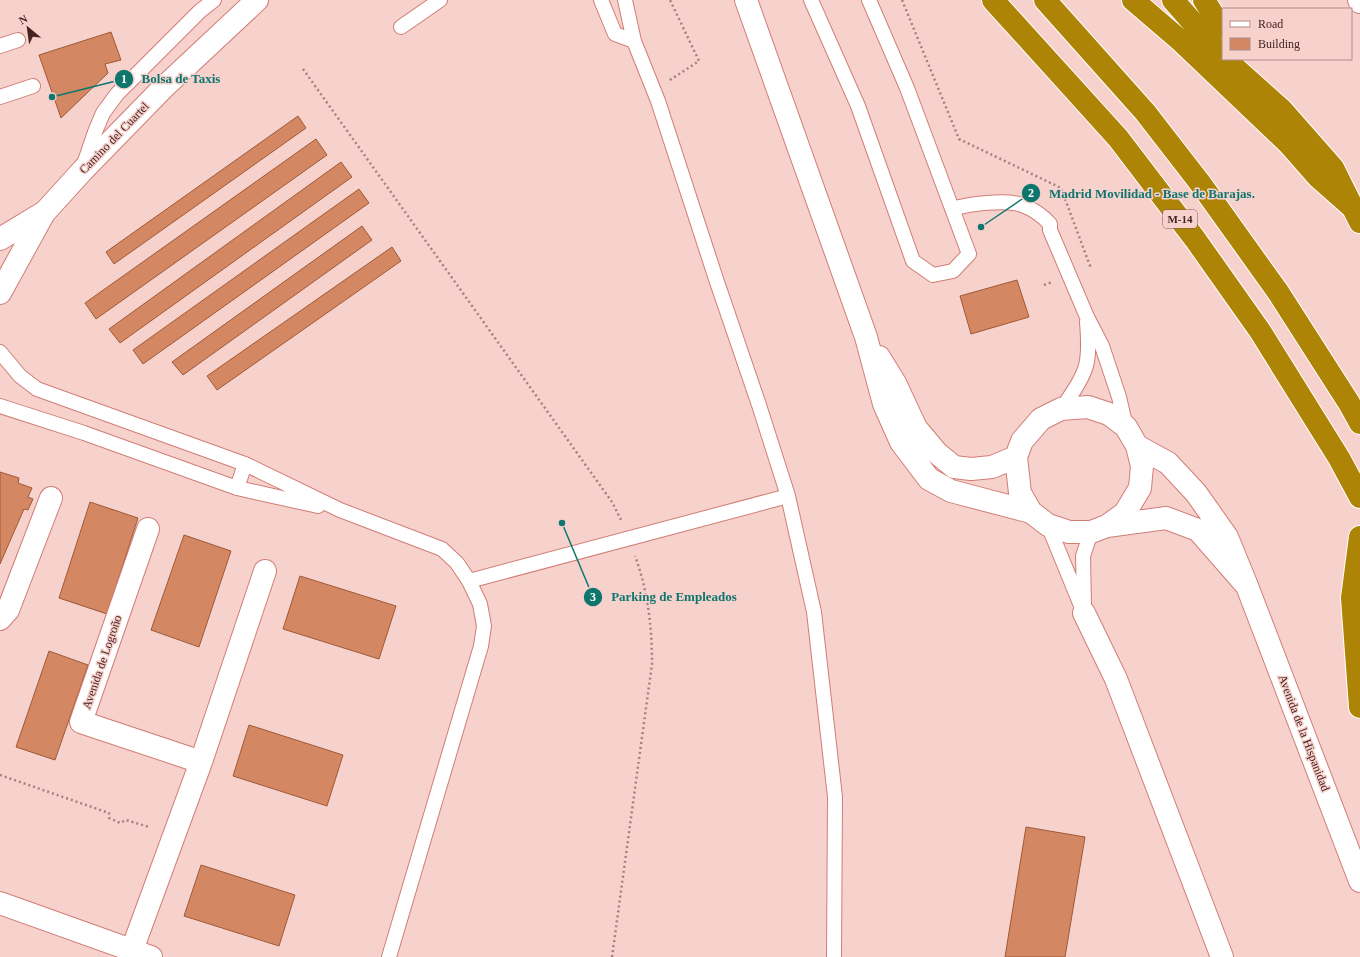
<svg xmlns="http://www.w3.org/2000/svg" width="1360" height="957" font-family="Georgia,serif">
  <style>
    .building { fill: #d38763; stroke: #a05936 }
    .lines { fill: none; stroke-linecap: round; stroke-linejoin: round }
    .service-casing { stroke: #d17d75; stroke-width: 16 }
    .minor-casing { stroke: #d17d75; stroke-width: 24 }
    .tertiary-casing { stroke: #d17d75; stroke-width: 24 }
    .motorway-casing { stroke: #fff; stroke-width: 24 }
    .path { stroke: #a5817d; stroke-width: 2.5; stroke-dasharray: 2 3; stroke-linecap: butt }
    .service { stroke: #fff; stroke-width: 14 }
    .minor { stroke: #fff; stroke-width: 22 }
    .tertiary { stroke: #fff; stroke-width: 22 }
    .motorway { stroke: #ae8406; stroke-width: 22 }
    .labels { text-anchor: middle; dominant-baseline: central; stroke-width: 3; stroke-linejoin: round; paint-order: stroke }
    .shield { fill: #f7d2cd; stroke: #7b5854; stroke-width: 1 }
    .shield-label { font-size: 11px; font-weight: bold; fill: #462320 }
    .street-label { font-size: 12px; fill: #462320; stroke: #f7d2cd }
    .leader { fill: none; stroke: #0f766e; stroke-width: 1.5 }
    .callout-dot { fill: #0f766e; stroke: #f7d2cd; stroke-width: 1.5 }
    .mark-label { font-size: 12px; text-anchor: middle; font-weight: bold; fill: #fff }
    .callout-label { font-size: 13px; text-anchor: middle; font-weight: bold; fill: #0f766e; stroke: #f7d2cd; stroke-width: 3; stroke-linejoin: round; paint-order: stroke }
  </style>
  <rect width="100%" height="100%" fill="#f7d2cd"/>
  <path class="building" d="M 111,32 L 121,60 L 105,64 L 108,73 L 61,118 L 39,55 Z
    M 298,116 L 306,128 L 114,264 L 106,252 Z
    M 316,139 L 327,155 L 96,319 L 85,303 Z
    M 341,162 L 352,177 L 120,343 L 109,329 Z
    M 359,189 L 369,203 L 143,364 L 133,350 Z
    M 362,226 L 372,240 L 183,375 L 172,362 Z
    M 392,247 L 401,261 L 217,390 L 207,376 Z
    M 1017,280 L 1029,317 L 971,334 L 960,296 Z
    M 0,472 L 19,478 L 18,483 L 32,488 L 28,497 L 33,499 L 28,510 L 24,509 L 0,564 Z
    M 90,502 L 138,518 L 107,614 L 59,598 Z
    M 184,535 L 231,551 L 199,647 L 151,630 Z
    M 300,576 L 396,606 L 379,659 L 283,629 Z
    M 49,651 L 88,665 L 55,760 L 16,747 Z
    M 249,725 L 343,755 L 327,806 L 233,776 Z
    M 1026,827 L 1085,837 L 1065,957 L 1005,957 Z
    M 201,865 L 295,895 L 279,946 L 184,916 Z"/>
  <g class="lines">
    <defs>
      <path id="service" d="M 601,0 L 615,34 L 634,41
        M 625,0 L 634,41 L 658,101 L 716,279 L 759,405 L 788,496 L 814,612 L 835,797 L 834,957
        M 811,0 L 858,106 L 913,261 L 933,275 L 953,271 L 969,254 L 907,88 L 869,0
        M 401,27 L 440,0
        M 0,46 L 18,40
        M 0,97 L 33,86
        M 84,164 L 95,132 L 103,113 L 117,94 L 200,11 L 214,0
        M 952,209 C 968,204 1006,199 1022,205 C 1033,209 1042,215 1050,224 L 1050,230 L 1087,317 L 1102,346 L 1119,397 L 1126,427
        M 0,352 L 20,376 L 37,389 L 245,464 L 340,510 L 442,549 L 457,563 L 469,581 L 480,604 L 484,626 L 481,646 L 389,957
        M 0,406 L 84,433 L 237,488 L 318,506
        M 1061,409 C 1070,397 1080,383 1085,369 C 1090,355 1088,336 1087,322
        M 237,488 L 245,464
        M 1048,525 L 1084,613
        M 469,581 L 788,496
        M 1084,605 L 1083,556 L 1091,532"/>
      <path id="minor" d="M 0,239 L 43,213
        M 0,293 L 44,213 L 83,170 L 162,89 L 257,0
        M 148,529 L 81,722 L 201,762
        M 1084,613 L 1116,679 L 1222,957
        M 0,619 L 8,610 L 51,498
        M 0,903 L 151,957
        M 132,950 L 201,762 L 265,571"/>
      <path id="tertiary" d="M 746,0 L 866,337 L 884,404 L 901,442 L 929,479 L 951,491 L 1031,512
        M 1359,0 L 1360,2
        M 879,357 L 895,383 L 916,428 L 937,453 L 954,467 L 971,469 L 992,467 L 1016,457
        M 1137,446 L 1168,463 L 1196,493 L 1227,537 L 1247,586 L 1360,881
        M 1107,526 L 1125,513 L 1140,488 L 1142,466 L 1137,446 L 1126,427 L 1109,414 L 1088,407 L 1061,409 L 1041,419 L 1022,441 L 1016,457 L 1020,493 L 1031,512 L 1048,525 L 1069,532 L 1091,532 L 1107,526 L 1166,518 L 1198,530 L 1247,586"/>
      <path id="motorway" d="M 993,0 L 1118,138 L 1195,239 L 1260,331 L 1339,458 L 1360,497
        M 1045,0 L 1145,112 L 1200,183 L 1278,292 L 1349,403 L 1360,423
        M 1133,0 L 1182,42 L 1289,144 L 1318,177 L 1352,207
        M 1173,0 L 1223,57
        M 1204,0 L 1216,19 L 1223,27
        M 1225,59 L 1282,110 L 1333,168 L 1360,222
        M 1360,537 L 1352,598 L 1360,707"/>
    </defs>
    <use href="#service" class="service-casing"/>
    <use href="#minor" class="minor-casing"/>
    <use href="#tertiary" class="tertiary-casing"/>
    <use href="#motorway" class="motorway-casing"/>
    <path class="path" d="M 902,0 L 959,139 L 1061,188 L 1090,266 L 1088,267
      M 303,69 L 612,502 L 621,520
      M 670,80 L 699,61 L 670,0
      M 1044,285 L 1052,282
      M 0,775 L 109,813 L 109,818 L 120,823 L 126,820 L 149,827
      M 612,957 L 652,664 C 652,627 648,591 635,556"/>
    <use href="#service" class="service"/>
    <use href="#minor" class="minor"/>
    <use href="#tertiary" class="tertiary"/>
    <use href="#motorway" class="motorway"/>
  </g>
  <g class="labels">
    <rect class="shield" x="1163" y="210" width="34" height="18" rx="3"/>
    <g class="shield-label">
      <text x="1180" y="219">M-14</text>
    </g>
    <g class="street-label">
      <text transform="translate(114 138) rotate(-46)">Camino del Cuartel</text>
      <text transform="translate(102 662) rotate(-71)">Avenida de Logroño</text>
      <text transform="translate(1304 733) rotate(69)">Avenida de la Hispanidad</text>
    </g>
  </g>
  <path class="leader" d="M52 97L124 79M981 227L1031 193M562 523L593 597"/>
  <g class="callout-dot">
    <circle cx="52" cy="97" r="4"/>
    <circle cx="981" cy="227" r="4"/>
    <circle cx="562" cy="523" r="4"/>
    <circle cx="124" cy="79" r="10"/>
    <circle cx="1031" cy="193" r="10"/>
    <circle cx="593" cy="597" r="10"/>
  </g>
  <g class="mark-label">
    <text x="124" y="83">1</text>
    <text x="1031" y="197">2</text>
    <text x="593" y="601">3</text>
  </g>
  <g class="callout-label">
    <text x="181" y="83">Bolsa de Taxis</text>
    <text x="1152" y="198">Madrid Movilidad - Base de Barajas.</text>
    <text x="674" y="601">Parking de Empleados</text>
  </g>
  <rect x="1222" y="8" width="130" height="52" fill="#f7d2cd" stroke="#b08c88"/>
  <rect x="1230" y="21" width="20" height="6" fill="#ffffff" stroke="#b08c88"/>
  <text x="1258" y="28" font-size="12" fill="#462320">Road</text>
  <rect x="1230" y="38" width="20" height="12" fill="#d38763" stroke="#b08c88"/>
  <text x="1258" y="48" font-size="12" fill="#462320">Building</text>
  <g transform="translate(28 28) rotate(331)" stroke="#f7d2cd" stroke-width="3" paint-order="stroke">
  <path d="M0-3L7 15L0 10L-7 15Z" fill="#462320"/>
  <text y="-6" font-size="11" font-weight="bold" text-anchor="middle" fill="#462320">N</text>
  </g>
</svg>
